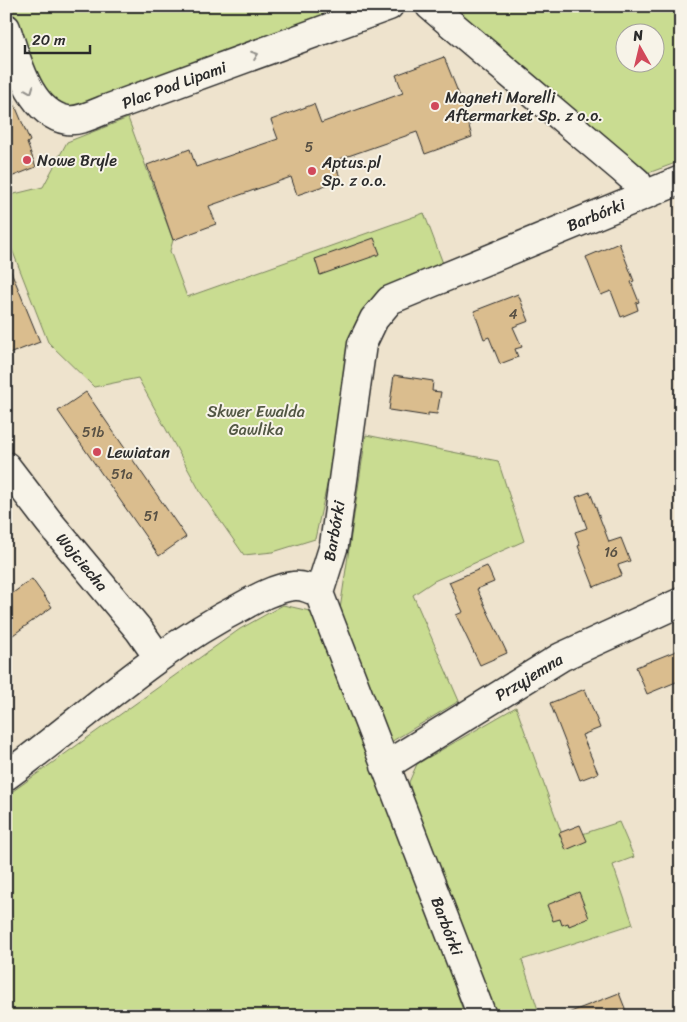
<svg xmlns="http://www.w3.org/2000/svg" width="687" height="1022" font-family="Sriracha,sans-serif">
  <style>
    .green { fill: #c9dc91; stroke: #7a845e; fill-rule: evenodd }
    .building { fill: #dabd8e; stroke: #2b2b2b }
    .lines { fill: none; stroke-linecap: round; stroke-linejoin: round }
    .minor-casing { stroke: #2b2b2b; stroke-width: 31 }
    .minor { stroke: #f7f3e8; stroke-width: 28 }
    .oneway { stroke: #918f8a }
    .poi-dot { fill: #d1495b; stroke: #f7f3e8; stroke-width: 2 }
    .labels { text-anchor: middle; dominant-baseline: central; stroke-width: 4; stroke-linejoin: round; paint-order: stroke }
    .number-label { font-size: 14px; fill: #575044 }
    .street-label { font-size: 16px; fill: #2b2b2b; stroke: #f7f3e8 }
    .poi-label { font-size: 16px; fill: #2b2b2b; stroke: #f7f3e8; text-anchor: start }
    .park-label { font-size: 16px; fill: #525744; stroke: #f7f3e8 }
  </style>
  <rect width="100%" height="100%" fill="#eee3cd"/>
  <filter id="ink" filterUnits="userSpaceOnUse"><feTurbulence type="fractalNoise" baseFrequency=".02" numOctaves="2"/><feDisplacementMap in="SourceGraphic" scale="10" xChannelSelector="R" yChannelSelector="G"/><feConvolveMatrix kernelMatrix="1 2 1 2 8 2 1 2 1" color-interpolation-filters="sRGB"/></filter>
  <g filter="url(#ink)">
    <path class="green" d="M 6,6 L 376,6 L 74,114 L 37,88 Z
      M 455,6 L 681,6 L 681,161 L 651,172 L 645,172 L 463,24 ZM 624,32 L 654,32 L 654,62 L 624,62 Z
      M 128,118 L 173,240 L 170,251 L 187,297 L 424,213 L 444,266 L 391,292 L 335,449 L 315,539 L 273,552 L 244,555 L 201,493 L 138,378 L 94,387 L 48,342 L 6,234 L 6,196 L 43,187 L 67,142 Z
      M 366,435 L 498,461 L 524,541 L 434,581 L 413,595 L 459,701 L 389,743 L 339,616 Z
      M 283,605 L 314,612 L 377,764 L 465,1016 L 6,1016 L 6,796 L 240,629 Z
      M 516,707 L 564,840 L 619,822 L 634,857 L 613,865 L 633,924 L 522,960 L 540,1016 L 498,1016 L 417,815 L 409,782 L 417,764 Z"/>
    <path class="building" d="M 444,57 L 464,107 L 472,137 L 425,154 L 417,132 L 334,161 L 341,180 L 297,195 L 291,177 L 209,206 L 216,224 L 173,240 L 147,165 L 190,149 L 196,167 L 278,139 L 271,120 L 314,104 L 321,123 L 403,93 L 396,75 Z
      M 6,84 L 30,141 L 27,143 L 36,167 L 6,179 Z
      M 374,238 L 380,254 L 320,275 L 315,259 Z
      M 619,243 L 634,281 L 631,282 L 639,302 L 636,303 L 638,310 L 621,317 L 611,291 L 601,295 L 586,257 Z
      M 6,259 L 40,342 L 6,355 Z
      M 518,294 L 529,321 L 513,327 L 522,347 L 515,349 L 518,357 L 500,364 L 489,337 L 484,339 L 474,311 Z
      M 394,375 L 433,381 L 432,391 L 441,392 L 437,414 L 428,413 L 428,416 L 389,410 Z
      M 86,392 L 186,537 L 159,556 L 58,411 Z
      M 590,492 L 609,542 L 621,538 L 630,561 L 618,565 L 622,575 L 594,587 L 578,546 L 580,545 L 575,532 L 587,528 L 576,497 Z
      M 487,566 L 494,582 L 477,589 L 507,653 L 480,665 L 456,615 L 463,612 L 449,582 Z
      M 32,579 L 52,607 L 6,640 L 6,598 Z
      M 681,649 L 681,680 L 647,694 L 636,667 Z
      M 585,689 L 600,728 L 582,735 L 598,773 L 580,780 L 550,703 Z
      M 580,825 L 587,841 L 566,850 L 559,833 Z
      M 579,892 L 589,918 L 569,926 L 568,923 L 562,925 L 560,919 L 553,921 L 547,905 Z
      M 619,993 L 628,1016 L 563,1016 L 563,1015 Z"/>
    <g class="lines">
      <defs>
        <path id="minor" d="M 430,6 L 621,168 L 637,182 L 643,195
          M 6,28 C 17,60 29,113 67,120 C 78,122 94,114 104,110 L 389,6
          M 6,466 L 49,522 L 139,630 L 158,657
          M 385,766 L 561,657 L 681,602
          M 6,776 C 84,719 154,651 241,607 C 257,598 275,588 294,586 C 303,585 311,589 319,593
          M 482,1016 L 319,593 L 334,545 L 362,344 L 374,319 L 390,300 L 681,180"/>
      </defs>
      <use href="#minor" class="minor-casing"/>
      <use href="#minor" class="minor"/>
    </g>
    <defs><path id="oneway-chevron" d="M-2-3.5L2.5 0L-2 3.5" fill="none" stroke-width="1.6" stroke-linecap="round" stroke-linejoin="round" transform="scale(1.25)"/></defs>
    <g class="oneway">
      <use href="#oneway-chevron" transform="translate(255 55) rotate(-20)"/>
      <use href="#oneway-chevron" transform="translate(30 90) rotate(68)"/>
    </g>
  </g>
  <g class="poi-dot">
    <circle cx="435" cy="106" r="5"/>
    <circle cx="27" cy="160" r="5"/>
    <circle cx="312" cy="171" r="5"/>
    <circle cx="97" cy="452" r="5"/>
  </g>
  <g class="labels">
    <g class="number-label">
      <text x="309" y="147">5</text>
      <text x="513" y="314">4</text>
      <text x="93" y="432">51b</text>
      <text x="122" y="474">51a</text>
      <text x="151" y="516">51</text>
      <text x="611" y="552">16</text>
    </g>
    <g class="street-label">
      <text transform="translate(174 85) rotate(-20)">Plac Pod Lipami</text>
      <text transform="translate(596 215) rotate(-22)">Barbórki</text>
      <text transform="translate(334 531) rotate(-80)">Barbórki</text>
      <text transform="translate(82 562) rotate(50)">Wojciecha</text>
      <text transform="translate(529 677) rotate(-31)">Przyjemna</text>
      <text transform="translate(447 926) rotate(69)">Barbórki</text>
    </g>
    <g class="poi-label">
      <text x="445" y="97">Magneti Marelli<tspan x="445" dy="18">Aftermarket Sp. z o.o.</tspan></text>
      <text x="37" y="160">Nowe Bryle</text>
      <text x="322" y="162">Aptus.pl<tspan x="322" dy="18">Sp. z o.o.</tspan></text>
      <text x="107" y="452">Lewiatan</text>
    </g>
    <g class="park-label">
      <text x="256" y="411">Skwer Ewalda<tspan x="256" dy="18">Gawlika</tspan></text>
    </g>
  </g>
  <rect width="687" height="1022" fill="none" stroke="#f7f3e8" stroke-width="25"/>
  <rect x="12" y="12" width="662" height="997" fill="none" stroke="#2b2b2b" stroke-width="2" filter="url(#ink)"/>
  <g transform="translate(640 48) rotate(352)"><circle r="24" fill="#f7f3e8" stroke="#a5a39c"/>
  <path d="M0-4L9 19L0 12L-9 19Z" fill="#d1495b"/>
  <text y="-8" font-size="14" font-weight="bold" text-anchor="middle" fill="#2b2b2b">N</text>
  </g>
  <path d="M25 45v8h65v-8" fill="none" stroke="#2b2b2b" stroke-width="2.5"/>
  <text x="32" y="45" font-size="15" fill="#2b2b2b" stroke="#f7f3e8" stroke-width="4" paint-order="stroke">20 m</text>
</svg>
